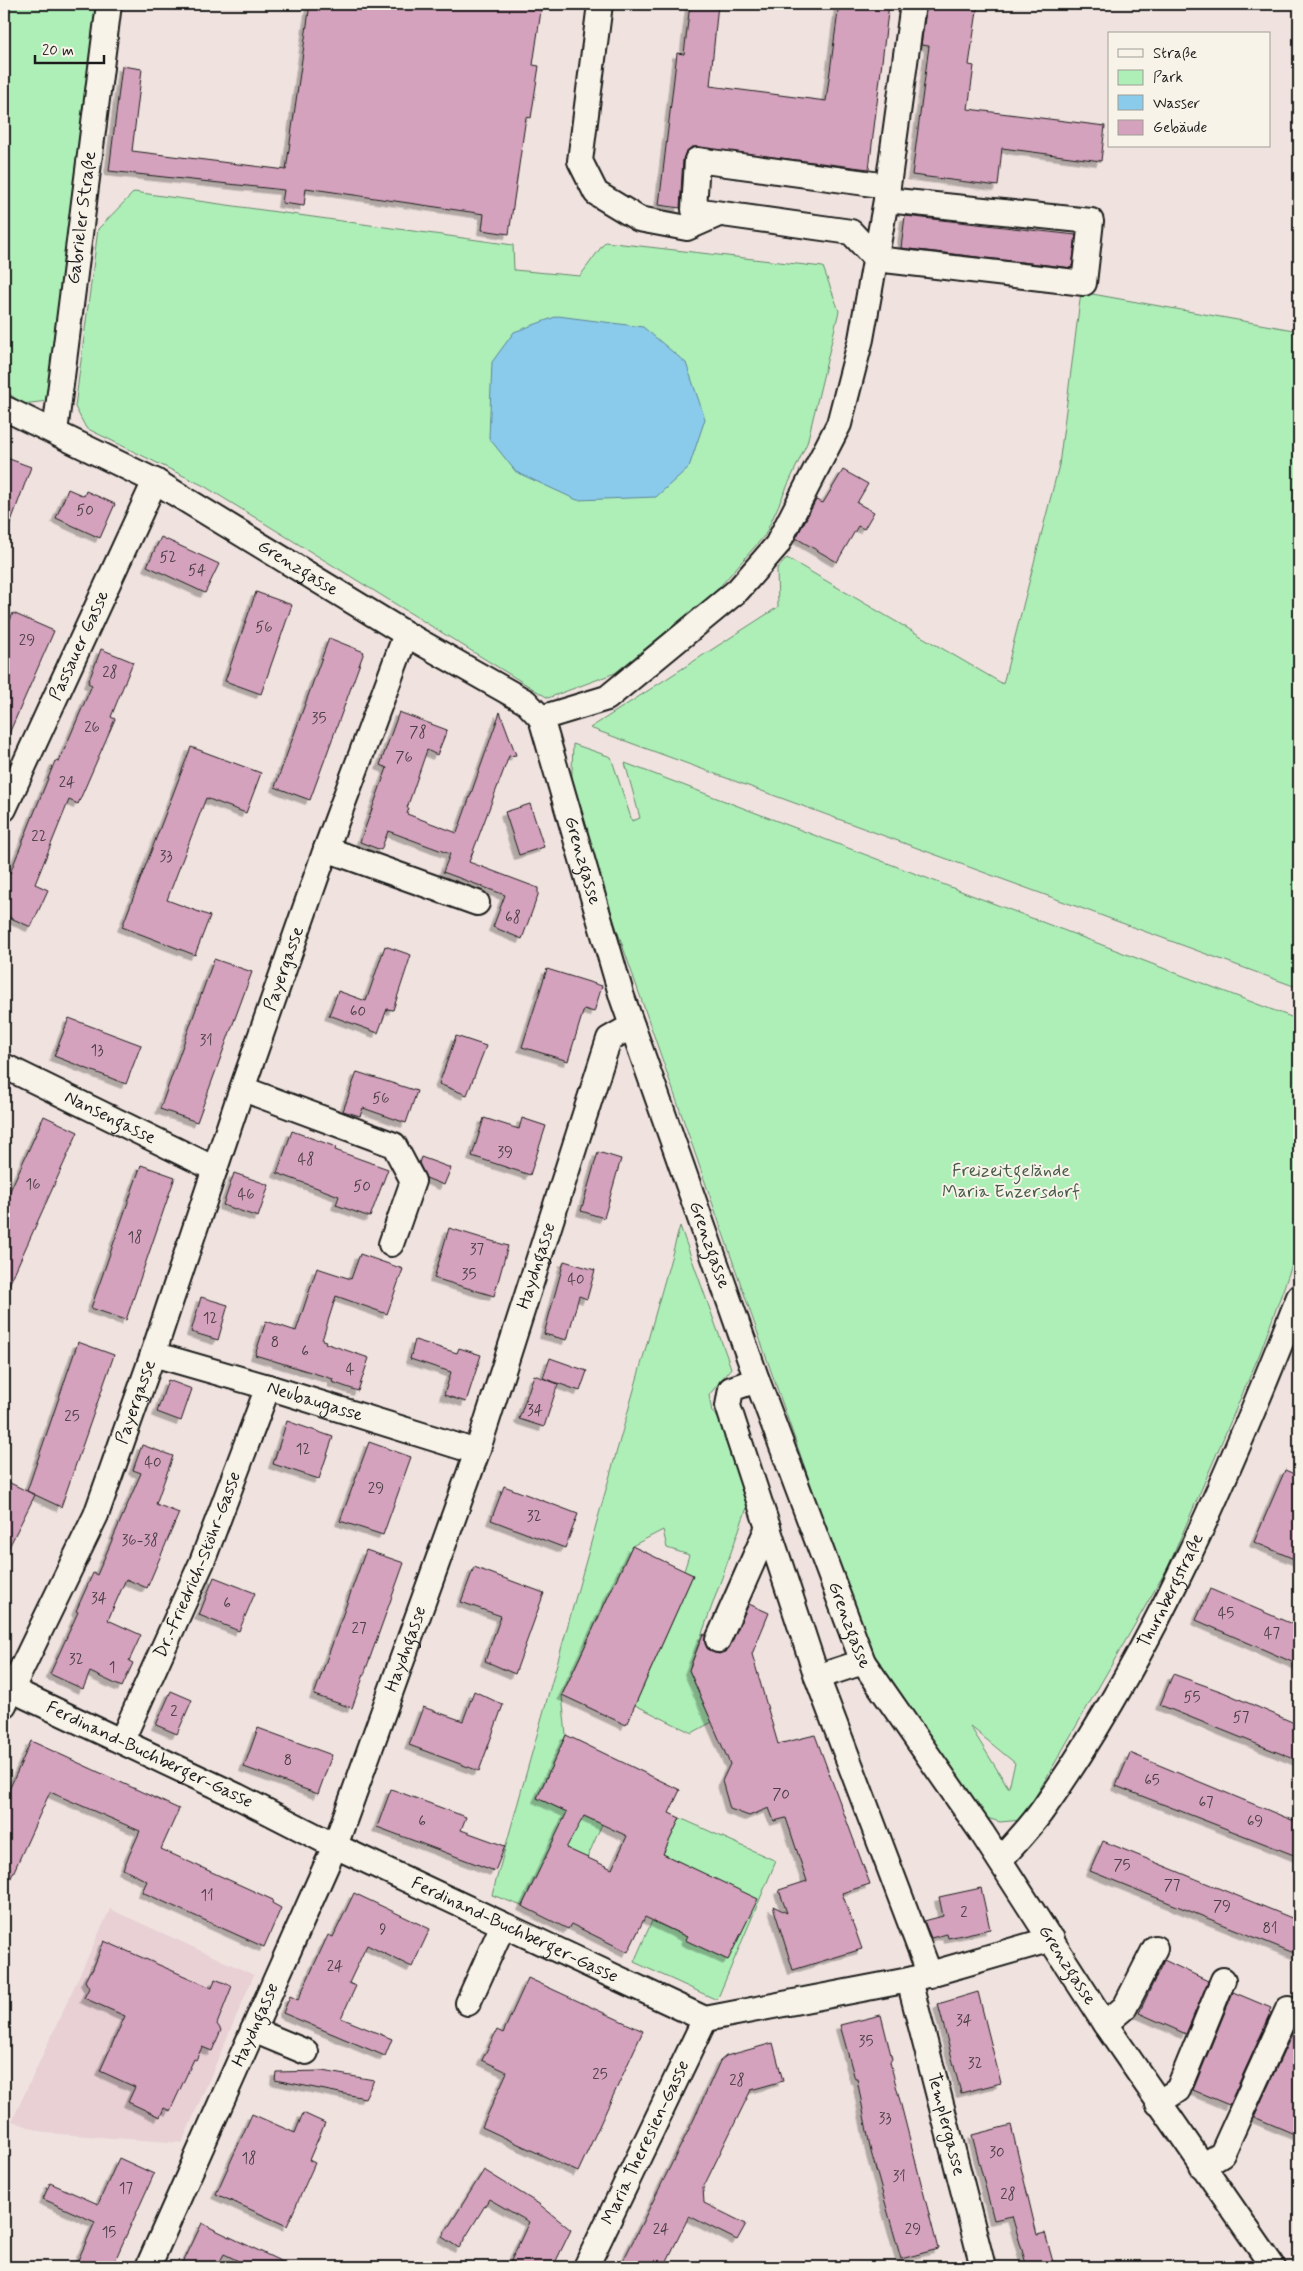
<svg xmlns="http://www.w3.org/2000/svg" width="1303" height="2271" font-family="Mynerve,sans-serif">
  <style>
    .built { fill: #e8d0d5 }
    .green { fill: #aeefb8; stroke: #65866a; fill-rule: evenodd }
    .water { fill: #8acbeb; stroke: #5e8598 }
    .building { fill: #d4a2bd; stroke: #1c1c1c; fill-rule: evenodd; filter: url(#shadow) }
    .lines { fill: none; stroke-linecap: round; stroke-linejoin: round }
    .minor-casing { stroke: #1c1c1c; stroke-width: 28 }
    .minor { stroke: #f7f3e8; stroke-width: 24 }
    .labels { text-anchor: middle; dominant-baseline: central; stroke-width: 4; stroke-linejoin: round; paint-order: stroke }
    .number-label { font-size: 15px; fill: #4a3e44 }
    .street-label { font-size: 18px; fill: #1c1c1c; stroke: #f7f3e8 }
    .park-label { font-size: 18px; fill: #485b4b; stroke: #f7f3e8 }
  </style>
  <defs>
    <filter id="shadow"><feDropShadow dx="-4.5" dy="4.5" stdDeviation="0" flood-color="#0004"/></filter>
  </defs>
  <rect width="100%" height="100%" fill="#f0e3df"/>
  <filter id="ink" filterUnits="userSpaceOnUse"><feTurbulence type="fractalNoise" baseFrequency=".02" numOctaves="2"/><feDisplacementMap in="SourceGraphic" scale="10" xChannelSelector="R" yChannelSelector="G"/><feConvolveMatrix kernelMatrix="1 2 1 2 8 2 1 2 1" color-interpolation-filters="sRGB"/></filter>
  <g filter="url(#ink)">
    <path class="built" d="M 110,1909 L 254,1975 L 182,2143 L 45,2133 L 12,2121 Z"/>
    <path class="green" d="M 4,4 L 97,4 L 48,401 L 22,404 L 4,389 Z
      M 134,192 L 513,245 L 514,270 L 580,276 L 605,242 L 823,267 L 839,311 L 807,443 L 765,535 L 716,591 L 615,673 L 548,698 L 204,486 L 86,428 L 75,407 L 98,229 Z
      M 1081,292 L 1299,331 L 1299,988 L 590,728 L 778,607 L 777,569 L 787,558 L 1003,684 L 1059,465 Z
      M 573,744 L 611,757 L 632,821 L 640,818 L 625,763 L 1299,1020 L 1299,1246 L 1260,1353 L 1168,1567 L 1022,1820 L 1000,1822 L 987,1818 L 866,1643 L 571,798 ZM 970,1726 L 1015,1763 L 1009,1787 L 1008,1787 Z
      M 680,1226 L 731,1368 L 709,1395 L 712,1412 L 724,1423 L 750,1499 L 689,1670 L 712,1722 L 692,1733 L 635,1705 L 693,1575 L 684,1571 L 689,1555 L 667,1548 L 663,1530 L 632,1546 L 562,1695 L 566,1735 L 537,1798 L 582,1819 L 584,1816 L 602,1824 L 587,1858 L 553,1842 L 522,1906 L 492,1895 Z
      M 680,1818 L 776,1861 L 717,2000 L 634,1962 L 652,1921 L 687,1937 L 686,1940 L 728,1960 L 757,1899 L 663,1854 Z"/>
    <path class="water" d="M 558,316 L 643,327 L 686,363 L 705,419 L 689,467 L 656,497 L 577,500 L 516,472 L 489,438 L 492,362 L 514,332 Z"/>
    <path class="building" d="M 310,4 L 460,4 L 484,8 L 485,4 L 542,4 L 533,65 L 539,66 L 531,118 L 526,117 L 509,234 L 482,230 L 484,214 L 306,188 L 304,206 L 282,203 L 284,190 L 109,171 L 122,66 L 142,69 L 132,151 L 286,170 Z
      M 690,4 L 718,4 L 710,86 L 826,101 L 839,4 L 889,4 L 869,169 L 692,147 L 686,152 L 683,159 L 680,208 L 659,205 L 677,53 L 684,54 Z
      M 927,4 L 978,4 L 969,65 L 974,66 L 968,109 L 1105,126 L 1101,161 L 1002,148 L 998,186 L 912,175 L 929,46 L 921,45 Z
      M 905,216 L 1076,235 L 1072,268 L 901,248 Z
      M 4,457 L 31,467 L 6,535 L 4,534 Z
      M 843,470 L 868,484 L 857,503 L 874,512 L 864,529 L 858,526 L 837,562 L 796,538 L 816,500 L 823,503 Z
      M 68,489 L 84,496 L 86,491 L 115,504 L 100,538 L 56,518 Z
      M 161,537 L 219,564 L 205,593 L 147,566 Z
      M 256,592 L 292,605 L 261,694 L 225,681 Z
      M 13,613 L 54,631 L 4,745 L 4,635 Z
      M 329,638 L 364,652 L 310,800 L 275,787 Z
      M 101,649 L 133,662 L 111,717 L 115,719 L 78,804 L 69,800 L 35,884 L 48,890 L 31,927 L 4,915 L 4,870 L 10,873 L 55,761 L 59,762 L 92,685 L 88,683 Z
      M 399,712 L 447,730 L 437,755 L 427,750 L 407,808 L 409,808 L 407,814 L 457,833 L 500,712 L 516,755 L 509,756 L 469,862 L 538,888 L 538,895 L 522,939 L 493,927 L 505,895 L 443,872 L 450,854 L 388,831 L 381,850 L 360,842 L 387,768 L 380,765 Z
      M 191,747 L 261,773 L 246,813 L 206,798 L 167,900 L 210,916 L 195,955 L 122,927 Z
      M 530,804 L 544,847 L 519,855 L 505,812 Z
      M 385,946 L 411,955 L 393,1010 L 387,1009 L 378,1033 L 329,1015 L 338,991 L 366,1001 Z
      M 214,959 L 252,972 L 197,1122 L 160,1109 Z
      M 547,969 L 602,986 L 594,1012 L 584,1009 L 568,1061 L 522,1047 Z
      M 69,1018 L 141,1045 L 126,1084 L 54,1056 Z
      M 456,1036 L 486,1046 L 467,1095 L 439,1084 Z
      M 357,1072 L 417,1091 L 406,1123 L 363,1108 L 360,1116 L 343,1111 Z
      M 44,1116 L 78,1132 L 4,1296 L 4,1204 Z
      M 484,1118 L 519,1129 L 522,1118 L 546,1126 L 530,1175 L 472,1156 Z
      M 292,1131 L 336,1147 L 335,1150 L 388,1169 L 370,1217 L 336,1205 L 339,1196 L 277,1173 Z
      M 598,1152 L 621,1159 L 604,1218 L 581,1211 Z
      M 421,1157 L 451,1168 L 444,1185 L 426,1178 L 419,1163 Z
      M 141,1165 L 175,1177 L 126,1320 L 91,1308 Z
      M 234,1173 L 269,1185 L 258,1217 L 223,1205 Z
      M 449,1228 L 508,1246 L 494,1296 L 434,1278 Z
      M 360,1254 L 403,1269 L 387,1314 L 336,1296 L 322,1340 L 326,1341 L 325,1343 L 369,1358 L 358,1391 L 332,1382 L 333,1379 L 255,1355 L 266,1321 L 296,1331 L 317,1268 L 351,1279 Z
      M 564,1261 L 595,1270 L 587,1299 L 579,1296 L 567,1340 L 544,1334 Z
      M 201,1297 L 228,1305 L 218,1340 L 191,1332 Z
      M 415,1340 L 457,1353 L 459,1348 L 481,1355 L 466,1402 L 444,1395 L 451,1372 L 410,1359 Z
      M 78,1342 L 114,1355 L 61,1507 L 27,1491 Z
      M 550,1358 L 587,1371 L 580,1391 L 543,1378 Z
      M 534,1375 L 558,1384 L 544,1427 L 519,1419 Z
      M 168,1380 L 192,1389 L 181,1421 L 157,1412 Z
      M 287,1421 L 333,1437 L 319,1479 L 273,1464 Z
      M 369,1442 L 411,1457 L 383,1535 L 340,1521 Z
      M 142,1445 L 173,1456 L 156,1504 L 179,1513 L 147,1588 L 126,1579 L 108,1620 L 141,1635 L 129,1661 L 133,1663 L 122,1687 L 90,1672 L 83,1689 L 50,1674 L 78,1612 L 76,1611 L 93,1573 L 97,1575 L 141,1473 L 133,1470 Z
      M 1285,1470 L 1299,1476 L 1299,1561 L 1254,1542 Z
      M 4,1480 L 35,1495 L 4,1557 Z
      M 504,1486 L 578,1514 L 565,1548 L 491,1520 Z
      M 632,1546 L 693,1575 L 626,1725 L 562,1695 Z
      M 366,1550 L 404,1563 L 352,1708 L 314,1695 Z
      M 474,1567 L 544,1593 L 515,1674 L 485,1661 L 501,1616 L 461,1602 Z
      M 214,1577 L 255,1593 L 239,1631 L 199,1615 Z
      M 1210,1589 L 1299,1627 L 1299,1665 L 1196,1620 Z
      M 749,1604 L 769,1613 L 752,1654 L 778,1744 L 815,1735 L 870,1884 L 842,1893 L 862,1949 L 793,1970 L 773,1906 L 787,1913 L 779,1890 L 807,1881 L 786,1818 L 774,1821 L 769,1808 L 749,1816 L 730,1809 L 722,1781 L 730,1764 L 689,1670 L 703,1634 L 705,1635 L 707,1648 L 712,1652 L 719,1654 L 726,1651 Z
      M 1173,1674 L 1223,1692 L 1299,1725 L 1299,1761 L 1160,1705 Z
      M 171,1691 L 192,1700 L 177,1734 L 156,1725 Z
      M 474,1691 L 503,1705 L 479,1771 L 409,1745 L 423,1707 L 463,1721 Z
      M 258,1728 L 332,1755 L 318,1794 L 244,1767 Z
      M 566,1735 L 680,1790 L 669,1813 L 680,1818 L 663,1854 L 758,1899 L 728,1960 L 685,1940 L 687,1937 L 645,1917 L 628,1952 L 571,1924 L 568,1929 L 522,1906 L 567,1812 L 537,1798 ZM 584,1816 L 627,1836 L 612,1869 L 566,1848 Z
      M 31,1741 L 179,1809 L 161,1849 L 273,1900 L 272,1903 L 281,1908 L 264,1947 L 142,1892 L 147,1881 L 123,1869 L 140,1831 L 50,1792 L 4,1893 L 4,1801 Z
      M 1130,1753 L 1299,1823 L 1299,1857 L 1116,1786 Z
      M 391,1789 L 466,1817 L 461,1830 L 505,1846 L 495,1871 L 377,1827 Z
      M 1103,1841 L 1299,1921 L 1299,1955 L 1090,1871 Z
      M 981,1888 L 990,1929 L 948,1938 L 947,1934 L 931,1938 L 924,1921 L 943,1916 L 939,1897 Z
      M 354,1893 L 430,1929 L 412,1967 L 367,1945 L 349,1983 L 356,1986 L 341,2018 L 392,2039 L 385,2056 L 283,2013 L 290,1996 L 298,2000 L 328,1935 L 333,1937 Z
      M 104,1941 L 212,1988 L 215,1979 L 232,1986 L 217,2024 L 221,2030 L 212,2051 L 202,2047 L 196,2060 L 194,2059 L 170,2111 L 164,2108 L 160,2117 L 128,2102 L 135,2087 L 100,2071 L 125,2016 L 84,1998 L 89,1988 L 85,1981 L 90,1971 L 92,1971 Z
      M 1164,1960 L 1208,1981 L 1186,2034 L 1139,2013 Z
      M 528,1978 L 643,2031 L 578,2172 L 482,2127 L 507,2072 L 482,2060 L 497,2030 L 503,2033 Z
      M 978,1992 L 1001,2083 L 961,2093 L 938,2004 Z
      M 1233,1992 L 1271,2008 L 1269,2012 L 1271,2013 L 1229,2105 L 1193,2090 Z
      M 881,2015 L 892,2059 L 890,2062 L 938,2249 L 901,2259 L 871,2152 L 857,2079 L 855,2079 L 840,2025 Z
      M 1297,2023 L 1299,2024 L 1299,2136 L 1254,2117 Z
      M 773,2043 L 783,2081 L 751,2090 L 703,2188 L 704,2203 L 746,2224 L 737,2240 L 689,2216 L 664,2267 L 620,2267 L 694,2119 L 720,2061 L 726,2056 Z
      M 322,2071 L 374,2080 L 365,2098 L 275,2080 L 276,2072 Z
      M 303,2113 L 325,2123 L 309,2160 L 315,2163 L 287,2226 L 216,2194 L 252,2114 L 295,2133 Z
      M 1011,2125 L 1037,2235 L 1045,2233 L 1053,2262 L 1034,2267 L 1027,2267 L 1012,2216 L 994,2220 L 972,2135 Z
      M 119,2158 L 154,2174 L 112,2267 L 75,2267 L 95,2222 L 43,2199 L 50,2183 L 98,2204 Z
      M 484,2170 L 539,2204 L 571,2230 L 553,2267 L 508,2267 L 529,2222 L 489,2199 L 459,2248 L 442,2237 Z
      M 202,2223 L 211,2228 L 293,2267 L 251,2267 L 224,2254 L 217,2267 L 181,2267 Z"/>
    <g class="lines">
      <defs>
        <g id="minor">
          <path d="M 600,4 L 580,161 L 596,193 L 639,219 L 687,228 L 719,214"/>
          <path d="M 886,200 L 1091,221 L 1084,283 L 876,259 L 851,232 L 694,210 L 697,160 L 888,186"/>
          <path id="s1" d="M 4,408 L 155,481 L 406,634 L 526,702 L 541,718 L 622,997 L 757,1380 L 863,1662 L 982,1833 L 1105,2024 L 1273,2267"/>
          <path id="s2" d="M 55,432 L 109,4"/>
          <path d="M 541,718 L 607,698 L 738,590 L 777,545 L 839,424 L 861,339 L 886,200 L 913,4"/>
          <path id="s3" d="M 4,809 L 155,481"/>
          <path d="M 326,849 L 477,903"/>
          <path id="s4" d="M 4,1066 L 215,1169"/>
          <path d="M 243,1089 L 394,1145 L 413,1181 L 391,1244"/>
          <path id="s5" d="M 153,1354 L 268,1387 L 477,1452"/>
          <path d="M 757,1380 L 731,1389 L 728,1406 L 817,1677 L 930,1975"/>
          <path d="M 718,1640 L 768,1527"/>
          <path d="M 817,1677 L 863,1662"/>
          <path id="s6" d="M 4,1686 L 237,1796 L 335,1846 L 705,2019 L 909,1980 L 1052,1939"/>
          <path id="s7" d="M 4,1705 L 96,1515 L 153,1354 L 237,1103 L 326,849 L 406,634"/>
          <path id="s8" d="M 122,1740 L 202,1562 L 268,1387"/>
          <path id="s9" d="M 1000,1860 C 1015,1843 1031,1827 1044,1808 C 1154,1652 1229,1474 1299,1297"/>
          <path id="s10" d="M 909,1980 L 983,2267"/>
          <path d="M 468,2003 L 503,1925"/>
          <path d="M 1105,2024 L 1125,2007 L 1155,1948"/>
          <path d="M 253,2030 L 306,2052"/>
          <path d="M 1158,2103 L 1178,2090 L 1223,1980"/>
          <path d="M 1202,2166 L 1222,2154 L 1288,2009"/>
          <path id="s11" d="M 148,2267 L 335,1846 L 477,1452 L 609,1039 L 632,1026"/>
          <path id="s12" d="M 586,2267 L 705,2019"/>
        </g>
      </defs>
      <use href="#minor" class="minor-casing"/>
      <use href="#minor" class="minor"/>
    </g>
  </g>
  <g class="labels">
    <g class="number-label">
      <text x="85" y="511">50</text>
      <text x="168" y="558">52</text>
      <text x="197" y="571">54</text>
      <text x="264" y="628">56</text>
      <text x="27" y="641">29</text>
      <text x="110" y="673">28</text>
      <text x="319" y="719">35</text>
      <text x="92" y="728">26</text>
      <text x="418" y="733">78</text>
      <text x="404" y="758">76</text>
      <text x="67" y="783">24</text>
      <text x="39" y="837">22</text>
      <text x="166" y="857">33</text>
      <text x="513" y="918">68</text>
      <text x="358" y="1012">60</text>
      <text x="206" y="1041">31</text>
      <text x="97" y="1051">13</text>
      <text x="381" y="1099">56</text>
      <text x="505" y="1153">39</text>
      <text x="306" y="1160">48</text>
      <text x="33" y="1185">16</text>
      <text x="362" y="1187">50</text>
      <text x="246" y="1195">46</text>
      <text x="135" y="1238">18</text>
      <text x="477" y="1250">37</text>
      <text x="469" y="1275">35</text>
      <text x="576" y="1280">40</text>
      <text x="210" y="1319">12</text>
      <text x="275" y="1343">8</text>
      <text x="305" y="1352">6</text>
      <text x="350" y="1370">4</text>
      <text x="535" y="1411">34</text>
      <text x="72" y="1417">25</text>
      <text x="303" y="1450">12</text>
      <text x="153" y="1463">40</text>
      <text x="376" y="1489">29</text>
      <text x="534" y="1517">32</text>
      <text x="140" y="1541">36-38</text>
      <text x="99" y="1599">34</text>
      <text x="227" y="1604">6</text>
      <text x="1226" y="1614">45</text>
      <text x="359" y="1629">27</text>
      <text x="1272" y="1634">47</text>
      <text x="76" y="1660">32</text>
      <text x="112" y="1668">1</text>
      <text x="1192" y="1698">55</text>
      <text x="174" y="1712">2</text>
      <text x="1241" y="1718">57</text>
      <text x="288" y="1761">8</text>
      <text x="1152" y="1781">65</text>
      <text x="781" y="1795">70</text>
      <text x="1206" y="1803">67</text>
      <text x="422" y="1822">6</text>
      <text x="1255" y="1822">69</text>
      <text x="1122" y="1866">75</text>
      <text x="1172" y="1886">77</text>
      <text x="207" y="1896">11</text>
      <text x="1222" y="1907">79</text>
      <text x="964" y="1913">2</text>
      <text x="1270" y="1929">81</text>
      <text x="383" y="1930">9</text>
      <text x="335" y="1967">24</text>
      <text x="964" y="2021">34</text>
      <text x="866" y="2042">35</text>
      <text x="975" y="2064">32</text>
      <text x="600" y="2075">25</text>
      <text x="737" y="2081">28</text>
      <text x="885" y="2119">33</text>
      <text x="997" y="2153">30</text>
      <text x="249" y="2159">18</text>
      <text x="899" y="2177">31</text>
      <text x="126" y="2189">17</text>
      <text x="1008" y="2195">28</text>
      <text x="661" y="2230">24</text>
      <text x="913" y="2230">29</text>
      <text x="109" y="2233">15</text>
    </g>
    <g class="street-label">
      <text stroke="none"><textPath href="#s2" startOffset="216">Gabrieler Straße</textPath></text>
      <text stroke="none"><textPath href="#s1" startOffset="335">Grenzgasse</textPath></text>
      <text stroke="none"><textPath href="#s3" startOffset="180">Passauer Gasse</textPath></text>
      <text stroke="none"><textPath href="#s1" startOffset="770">Grenzgasse</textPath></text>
      <text stroke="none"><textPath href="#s7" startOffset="789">Payergasse</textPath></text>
      <text stroke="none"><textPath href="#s4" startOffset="118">Nansengasse</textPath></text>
      <text stroke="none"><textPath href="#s1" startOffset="1175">Grenzgasse</textPath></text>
      <text stroke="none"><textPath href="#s11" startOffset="1075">Haydngasse</textPath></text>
      <text stroke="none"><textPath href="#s7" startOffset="331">Payergasse</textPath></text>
      <text stroke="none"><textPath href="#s5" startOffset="169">Neubaugasse</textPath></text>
      <text stroke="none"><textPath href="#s8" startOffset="191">Dr.-Friedrich-Stöhr-Gasse</textPath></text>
      <text stroke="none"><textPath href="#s9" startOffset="320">Thurnbergstraße</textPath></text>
      <text stroke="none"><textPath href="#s1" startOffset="1580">Grenzgasse</textPath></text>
      <text stroke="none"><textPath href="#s11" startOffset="670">Haydngasse</textPath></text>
      <text stroke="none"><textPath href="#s6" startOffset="161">Ferdinand-Buchberger-Gasse</textPath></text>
      <text stroke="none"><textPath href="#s6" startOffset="566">Ferdinand-Buchberger-Gasse</textPath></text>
      <text stroke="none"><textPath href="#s1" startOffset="1985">Grenzgasse</textPath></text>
      <text stroke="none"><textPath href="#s11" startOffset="265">Haydngasse</textPath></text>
      <text stroke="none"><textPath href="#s10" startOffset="149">Templergasse</textPath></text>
      <text stroke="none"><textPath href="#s12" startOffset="138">Maria Theresien-Gasse</textPath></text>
    </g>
    <g class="park-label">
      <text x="1011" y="1171">Freizeitgelände<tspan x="1011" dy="21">Maria Enzersdorf</tspan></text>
    </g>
  </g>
  <rect width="1303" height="2271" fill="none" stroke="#f7f3e8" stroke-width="20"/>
  <rect x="10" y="10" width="1283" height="2251" fill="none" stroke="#1c1c1c" stroke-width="2" filter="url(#ink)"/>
  <rect x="1108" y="32" width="162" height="115" fill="#f7f3e8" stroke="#9f9d96"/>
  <rect x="1118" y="49" width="25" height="8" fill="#f7f3e8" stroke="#9f9d96"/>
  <text x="1153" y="58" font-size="15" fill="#1c1c1c">Straße</text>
  <rect x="1118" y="70" width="25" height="15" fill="#aeefb8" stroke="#9f9d96"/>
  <text x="1153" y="82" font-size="15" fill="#1c1c1c">Park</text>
  <rect x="1118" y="95" width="25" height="15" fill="#8acbeb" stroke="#9f9d96"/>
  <text x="1153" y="108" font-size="15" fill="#1c1c1c">Wasser</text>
  <rect x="1118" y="120" width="25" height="15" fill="#d4a2bd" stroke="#9f9d96"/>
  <text x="1153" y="132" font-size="15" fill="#1c1c1c">Gebäude</text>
  <path d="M35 55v8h69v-8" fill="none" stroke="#1c1c1c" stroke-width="2.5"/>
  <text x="42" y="55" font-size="15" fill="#1c1c1c" stroke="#f7f3e8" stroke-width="4" paint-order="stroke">20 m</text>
</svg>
